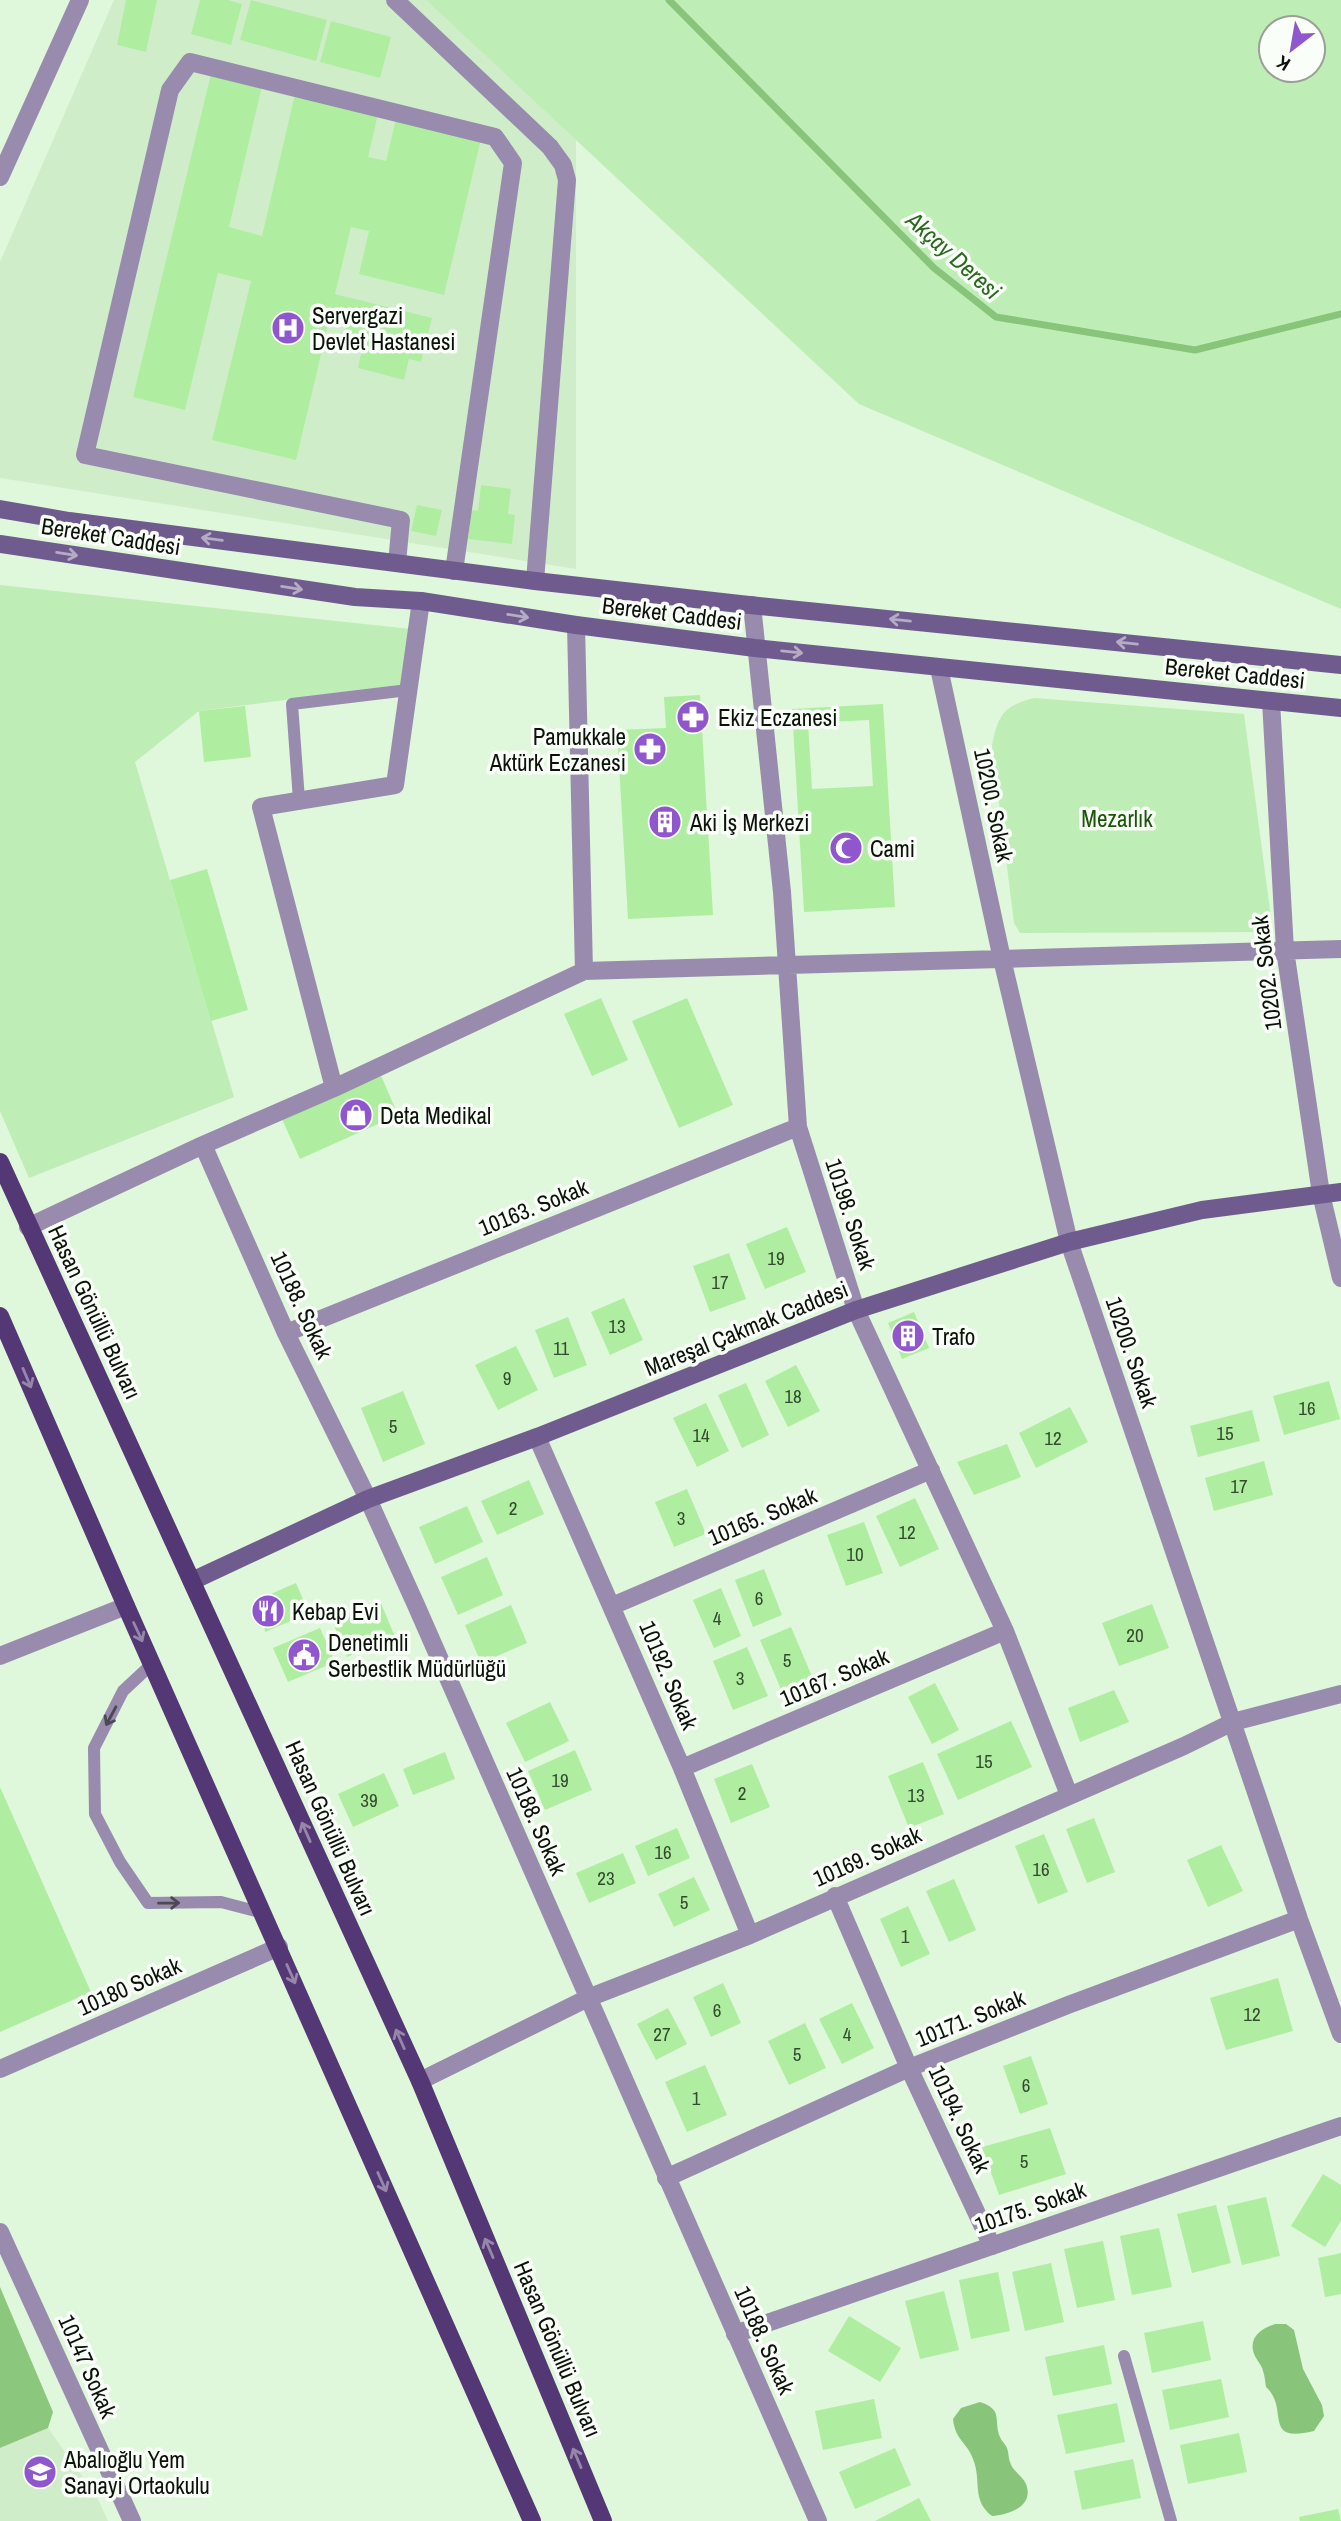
<svg xmlns="http://www.w3.org/2000/svg" width="1341" height="2521" font-family="'Archivo Narrow',sans-serif">
  <style>
    .built { fill: #d0edca }
    .green { fill: #bfedb6; fill-rule: evenodd }
    .forest { fill: #8bc87e }
    .water { fill: #88c57b }
    .lines { fill: none; stroke-linecap: round; stroke-linejoin: round }
    .stream { stroke: #88c57b; stroke-width: 7 }
    .building { fill: #afeea1; fill-rule: evenodd }
    .lane { stroke: #998bae; stroke-width: 12 }
    .street { stroke: #998bae; stroke-width: 18 }
    .secondary { stroke: #705b8e; stroke-width: 18 }
    .primary { stroke: #543875; stroke-width: 18 }
    .oneway { stroke: #b4acc3 }
    .oneway2 { stroke: #9687a9 }
    .oneway3 { stroke: #4b4953 }
    .labels { text-anchor: middle; dominant-baseline: central; stroke-width: 7; stroke-linejoin: round; paint-order: stroke }
    .number-label { font-size: 19px; fill: #344a2f }
    .poi-label { font-size: 23px; fill: #0b1309; stroke: #f9fef8; text-anchor: start }
    .street-label { font-size: 23px; fill: #0b1309; stroke: #f9fef8 }
    .park-label { font-size: 23px; fill: #1a5508; stroke: #f9fef8 }
    .water-label { font-size: 24px; font-style: italic; fill: #2d6820; stroke: #f9fef8 }
  </style>
  <rect width="100%" height="100%" fill="#dff7da"/>
  <path class="built" d="M 114,0 L 441,0 L 576,116 L 576,569 L 0,478 L 0,262 Z
    M 48,2428 L 97,2497 L 108,2521 L 0,2521 L 0,2448 Z"/>
  <path class="green" d="M 426,0 L 1341,0 L 1341,609 L 859,404 ZM 1271,28 L 1313,28 L 1313,70 L 1271,70 Z
    M 0,585 L 411,629 L 401,685 L 199,711 L 135,762 L 234,1097 L 29,1178 L 0,1111 Z
    M 1034,698 L 1244,714 L 1272,925 L 1264,932 L 1020,933 L 1014,923 L 992,746 C 998,715 1003,706 1034,698 Z"/>
  <path class="forest" d="M 0,2287 L 53,2412 L 48,2428 L 0,2448 Z"/>
  <path class="water" d="M 1275,2324 L 1286,2324 L 1294,2330 L 1303,2369 L 1322,2405 L 1324,2416 L 1314,2431 C 1261,2444 1290,2408 1266,2387 C 1265,2382 1265,2376 1263,2371 C 1262,2365 1257,2361 1255,2356 C 1247,2339 1260,2329 1275,2324 Z
    M 980,2402 C 1004,2410 993,2420 1000,2437 C 1001,2440 1004,2443 1006,2446 C 1009,2451 1008,2457 1010,2462 C 1012,2471 1023,2476 1026,2484 C 1035,2507 1007,2515 992,2516 C 971,2500 982,2481 973,2459 C 967,2442 955,2440 953,2419 L 961,2408 Z"/>
  <g class="lines">
    <path class="stream" d="M 669,0 L 934,268 L 996,317 L 1195,350 L 1341,314"/>
  </g>
  <path class="building" d="M 126,0 L 157,0 L 146,52 L 117,45 Z
    M 200,0 L 228,0 L 242,4 L 231,45 L 191,34 Z
    M 251,0 L 327,20 L 316,61 L 240,40 Z
    M 331,21 L 391,37 L 380,78 L 320,62 Z
    M 211,74 L 262,86 L 229,227 L 262,236 L 295,94 L 378,114 L 368,157 L 386,161 L 396,119 L 481,139 L 444,295 L 359,274 L 369,231 L 351,227 L 335,294 L 432,318 L 421,362 L 409,359 L 404,380 L 358,368 L 362,348 L 342,343 L 347,325 L 329,321 L 296,460 L 212,440 L 251,281 L 218,273 L 185,410 L 133,397 Z
    M 481,485 L 511,489 L 508,514 L 515,515 L 512,544 L 468,539 L 471,510 L 478,511 Z
    M 417,505 L 442,510 L 436,536 L 411,531 Z
    M 700,695 L 713,915 L 628,919 L 617,730 L 666,728 L 664,697 Z
    M 883,704 L 895,907 L 804,912 L 792,709 ZM 869,720 L 873,786 L 812,789 L 808,723 Z
    M 245,706 L 251,757 L 204,762 L 199,711 Z
    M 207,869 L 248,1010 L 211,1021 L 170,880 Z
    M 601,998 L 628,1060 L 592,1076 L 564,1014 Z
    M 687,998 L 733,1105 L 679,1128 L 632,1021 Z
    M 380,1073 L 398,1115 L 300,1159 L 281,1117 Z
    M 787,1227 L 806,1272 L 765,1289 L 746,1244 Z
    M 729,1253 L 746,1299 L 710,1312 L 693,1266 Z
    M 624,1298 L 643,1340 L 610,1355 L 591,1312 Z
    M 914,1312 L 929,1348 L 902,1359 L 888,1323 Z
    M 568,1317 L 587,1365 L 554,1378 L 535,1330 Z
    M 516,1346 L 538,1390 L 498,1410 L 475,1365 Z
    M 796,1365 L 820,1411 L 788,1427 L 765,1381 Z
    M 1329,1381 L 1340,1419 L 1284,1435 L 1273,1396 Z
    M 746,1383 L 769,1435 L 742,1448 L 718,1395 Z
    M 403,1391 L 425,1444 L 383,1462 L 361,1408 Z
    M 706,1403 L 729,1451 L 697,1467 L 673,1418 Z
    M 1070,1407 L 1088,1442 L 1036,1468 L 1019,1433 Z
    M 1252,1410 L 1260,1441 L 1198,1457 L 1190,1426 Z
    M 1007,1444 L 1021,1477 L 974,1495 L 957,1462 Z
    M 1264,1461 L 1273,1495 L 1214,1511 L 1205,1478 Z
    M 529,1480 L 544,1514 L 497,1535 L 481,1501 Z
    M 687,1489 L 706,1534 L 674,1547 L 655,1502 Z
    M 915,1498 L 939,1549 L 900,1567 L 876,1516 Z
    M 467,1506 L 483,1542 L 435,1564 L 419,1527 Z
    M 864,1522 L 883,1573 L 846,1586 L 827,1535 Z
    M 487,1557 L 503,1595 L 458,1615 L 441,1577 Z
    M 764,1569 L 782,1615 L 753,1627 L 735,1580 Z
    M 296,1583 L 309,1613 L 265,1632 L 262,1612 L 266,1596 Z
    M 721,1588 L 741,1636 L 714,1648 L 693,1600 Z
    M 381,1603 L 395,1637 L 347,1657 L 333,1623 Z
    M 1152,1604 L 1169,1648 L 1119,1666 L 1102,1623 Z
    M 511,1605 L 527,1643 L 481,1663 L 465,1625 Z
    M 791,1627 L 814,1681 L 783,1694 L 760,1640 Z
    M 320,1628 L 335,1662 L 288,1682 L 273,1648 Z
    M 747,1647 L 768,1696 L 733,1710 L 713,1661 Z
    M 935,1683 L 959,1730 L 932,1744 L 908,1697 Z
    M 1114,1690 L 1129,1722 L 1080,1742 L 1068,1708 Z
    M 550,1702 L 569,1741 L 525,1762 L 506,1723 Z
    M 1011,1721 L 1032,1767 L 958,1800 L 937,1754 Z
    M 575,1750 L 592,1790 L 545,1810 L 528,1771 Z
    M 445,1752 L 455,1779 L 413,1795 L 403,1769 Z
    M 923,1762 L 944,1814 L 909,1828 L 888,1776 Z
    M 752,1764 L 770,1807 L 731,1823 L 714,1779 Z
    M 384,1773 L 399,1806 L 353,1827 L 338,1794 Z
    M 0,1787 L 91,1992 L 0,2032 Z
    M 1094,1818 L 1115,1872 L 1087,1883 L 1066,1829 Z
    M 677,1828 L 690,1858 L 648,1876 L 635,1846 Z
    M 1044,1834 L 1068,1892 L 1038,1904 L 1015,1846 Z
    M 1221,1845 L 1243,1891 L 1208,1907 L 1187,1860 Z
    M 623,1853 L 636,1883 L 589,1903 L 576,1873 Z
    M 694,1877 L 710,1910 L 674,1927 L 658,1894 Z
    M 954,1879 L 976,1930 L 949,1942 L 926,1891 Z
    M 908,1906 L 930,1954 L 901,1967 L 880,1919 Z
    M 1278,1978 L 1293,2031 L 1226,2050 L 1210,1998 Z
    M 723,1983 L 741,2023 L 711,2037 L 693,1997 Z
    M 852,2003 L 874,2048 L 842,2064 L 819,2019 Z
    M 668,2008 L 687,2044 L 656,2060 L 637,2024 Z
    M 805,2023 L 826,2068 L 789,2085 L 768,2041 Z
    M 1031,2056 L 1048,2104 L 1020,2114 L 1003,2066 Z
    M 705,2065 L 727,2115 L 687,2132 L 665,2082 Z
    M 1050,2128 L 1066,2174 L 999,2195 L 982,2147 Z
    M 1323,2174 L 1341,2185 L 1341,2221 L 1325,2247 L 1291,2226 Z
    M 1266,2197 L 1280,2256 L 1242,2265 L 1227,2206 Z
    M 1216,2205 L 1231,2263 L 1192,2273 L 1177,2214 Z
    M 1159,2228 L 1172,2287 L 1132,2295 L 1120,2236 Z
    M 1103,2241 L 1115,2300 L 1077,2308 L 1064,2249 Z
    M 1341,2253 L 1341,2294 L 1325,2297 L 1318,2258 Z
    M 1051,2263 L 1064,2322 L 1025,2331 L 1012,2272 Z
    M 998,2272 L 1010,2331 L 971,2339 L 959,2280 Z
    M 944,2291 L 959,2350 L 920,2359 L 905,2301 Z
    M 849,2316 L 901,2348 L 880,2382 L 828,2351 Z
    M 1203,2321 L 1211,2360 L 1152,2373 L 1144,2333 Z
    M 1104,2345 L 1112,2384 L 1053,2396 L 1045,2357 Z
    M 1221,2379 L 1229,2417 L 1170,2430 L 1162,2390 Z
    M 874,2399 L 882,2438 L 823,2450 L 815,2411 Z
    M 1117,2403 L 1125,2442 L 1066,2454 L 1057,2415 Z
    M 1239,2433 L 1247,2472 L 1188,2484 L 1180,2445 Z
    M 895,2448 L 911,2485 L 855,2509 L 839,2472 Z
    M 1133,2459 L 1141,2498 L 1082,2510 L 1074,2471 Z
    M 919,2498 L 931,2521 L 875,2521 Z
    M 1338,2509 L 1341,2521 L 1300,2521 L 1299,2517 Z"/>
  <g class="lines">
    <path class="lane" d="M 299,800 L 292,704 L 408,690
      M 153,1663 L 123,1691 L 94,1748 L 95,1814 L 120,1862 L 148,1903 L 221,1902 L 263,1913
      M 1124,2356 L 1171,2521"/>
    <path class="street" d="M 395,0 L 550,147 L 563,165 L 567,180 L 535,581
      M 0,177 L 80,0
      M 397,563 L 401,520 L 85,455 L 170,90 L 190,62 L 495,137 L 513,163 L 454,571
      M 752,605 L 782,892 L 798,1127 L 856,1310 L 1005,1631 L 1069,1795
      M 576,625 L 584,971
      M 939,668 L 1002,959 L 1069,1242 L 1299,1919 L 1341,2034
      M 1271,701 L 1285,950 L 1321,1194 L 1341,1278
      M 334,1088 L 261,807 L 395,785 L 421,601
      M 203,1145 L 286,1333 L 368,1499 L 416,1605 L 818,2521
      M 28,1227 L 203,1145 L 334,1088 L 584,971 L 1341,949
      M 286,1333 L 798,1127
      M 537,1437 L 682,1768 L 750,1935
      M 612,1606 L 931,1470
      M 0,1656 L 126,1606
      M 682,1768 L 1005,1631
      M 835,1896 L 909,2068 L 992,2246
      M 0,2069 L 279,1947
      M 420,2081 L 588,1998 L 750,1935 L 1184,1746 L 1233,1722 L 1341,1694
      M 666,2178 L 909,2068 L 1068,2005 L 1299,1919
      M 0,2232 L 132,2521
      M 735,2334 L 1341,2126"/>
    <path class="secondary" d="M 0,509 L 69,521 L 535,581 L 740,604 L 1341,665
      M 0,544 L 355,597 L 421,601 L 576,625 L 755,648 L 1341,708
      M 192,1581 L 368,1499 L 537,1437 L 856,1310 L 1069,1242 L 1202,1210 L 1341,1192"/>
    <path class="primary" d="M 0,1162 L 420,2081 L 603,2521
      M 0,1316 L 126,1606 L 532,2521"/>
  </g>
  <defs><path id="oneway-shaft" d="M-6 0H5M1.5-3L5.5 0L1.5 3" fill="none" stroke-width="1.6" stroke-linecap="round" stroke-linejoin="round" transform="scale(1.75)"/></defs>
  <g class="oneway">
    <use href="#oneway-shaft" transform="translate(212 539) rotate(-173)"/>
    <use href="#oneway-shaft" transform="translate(67 554) rotate(9)"/>
    <use href="#oneway-shaft" transform="translate(292 588) rotate(9)"/>
    <use href="#oneway-shaft" transform="translate(518 616) rotate(9)"/>
    <use href="#oneway-shaft" transform="translate(900 620) rotate(-174)"/>
    <use href="#oneway-shaft" transform="translate(1127 643) rotate(-174)"/>
    <use href="#oneway-shaft" transform="translate(792 652) rotate(6)"/>
  </g>
  <g class="oneway2">
    <use href="#oneway-shaft" transform="translate(27 1378) rotate(67)"/>
    <use href="#oneway-shaft" transform="translate(138 1632) rotate(65)"/>
    <use href="#oneway-shaft" transform="translate(306 1832) rotate(-114)"/>
    <use href="#oneway-shaft" transform="translate(291 1974) rotate(66)"/>
    <use href="#oneway-shaft" transform="translate(400 2039) rotate(-114)"/>
    <use href="#oneway-shaft" transform="translate(382 2182) rotate(66)"/>
    <use href="#oneway-shaft" transform="translate(489 2248) rotate(-113)"/>
    <use href="#oneway-shaft" transform="translate(577 2458) rotate(-113)"/>
  </g>
  <g class="oneway3">
    <use href="#oneway-shaft" transform="translate(111 1716) rotate(118)"/>
    <use href="#oneway-shaft" transform="translate(169 1903) rotate(-1)"/>
  </g>
  <defs>
    <symbol id="hospital-disc" viewBox="-11 -11 22 22"><circle r="9.5" fill="#8f56cd" stroke="#f9fef8"/><path d="M-5-5h3v3.5h4V-5h3V5h-3V1.5h-4V5h-3Z" fill="#fff"/></symbol>
    <symbol id="pharmacy-disc" viewBox="-11 -11 22 22"><circle r="9.5" fill="#8f56cd" stroke="#f9fef8"/><path d="M-2-6h4v4h4v4h-4v4h-4v-4h-4v-4h4Z" fill="#fff"/></symbol>
    <symbol id="building-disc" viewBox="-11 -11 22 22"><circle r="9.5" fill="#8f56cd" stroke="#f9fef8"/><path d="M-4-6H4V6H1V3H-1V6H-4ZM-2.5-4.3h1.7v1.8h-1.7ZM.8-4.3h1.7v1.8H.8ZM-2.5-1h1.7V.8h-1.7ZM.8-1h1.7V.8H.8Z" fill="#fff"/></symbol>
    <symbol id="mosque-disc" viewBox="-11 -11 22 22"><circle r="9.5" fill="#8f56cd" stroke="#f9fef8"/><path d="M3.5-4.9A6 6 0 1 0 3.5 4.9A5 5 0 1 1 3.5-4.9Z" fill="#fff"/></symbol>
    <symbol id="shop-disc" viewBox="-11 -11 22 22"><circle r="9.5" fill="#8f56cd" stroke="#f9fef8"/><path d="M-5-2.5h2.3a2.7 3.5 0 0 1 5.4 0H5L5.5 6h-11ZM-1.5-2.5h3a1.5 2.3 0 0 0-3 0Z" fill="#fff"/></symbol>
    <symbol id="restaurant-disc" viewBox="-11 -11 22 22"><circle r="9.5" fill="#8f56cd" stroke="#f9fef8"/><path d="M-5-6h1v4h1v-4h1v4h1v-4h1v5L-1.5 .5V6h-2V.5L-5-1ZM5-6V6H3V1.5H1.5Q1.5-4 5-6Z" fill="#fff"/></symbol>
    <symbol id="civic-disc" viewBox="-11 -11 22 22"><circle r="9.5" fill="#8f56cd" stroke="#f9fef8"/><path d="M-.6-6.5H3V-4.5H.6V-3L4-1V1h2V6H-6V1h2V-1L-.6-3ZM-1.2 2.5V6h2.4V2.5Z" fill="#fff"/></symbol>
    <symbol id="school-disc" viewBox="-11 -11 22 22"><circle r="9.5" fill="#8f56cd" stroke="#f9fef8"/><path d="M0-5L7-2L0 1L-7-2ZM-4 1L0 2.5L4 1V4Q0 6-4 4Z" fill="#fff"/></symbol>
  </defs>
  <g fill-rule="evenodd">
    <use href="#hospital-disc" x="269" y="309" width="38" height="38"/>
    <use href="#pharmacy-disc" x="674" y="698" width="38" height="38"/>
    <use href="#pharmacy-disc" x="631" y="730" width="38" height="38"/>
    <use href="#building-disc" x="646" y="803" width="38" height="38"/>
    <use href="#mosque-disc" x="827" y="829" width="38" height="38"/>
    <use href="#shop-disc" x="337" y="1096" width="38" height="38"/>
    <use href="#building-disc" x="889" y="1317" width="38" height="38"/>
    <use href="#restaurant-disc" x="249" y="1592" width="38" height="38"/>
    <use href="#civic-disc" x="285" y="1636" width="38" height="38"/>
    <use href="#school-disc" x="21" y="2453" width="38" height="38"/>
  </g>
  <g class="labels">
    <g class="number-label">
      <text x="776" y="1258">19</text>
      <text x="720" y="1282">17</text>
      <text x="617" y="1326">13</text>
      <text x="561" y="1348">11</text>
      <text x="507" y="1378">9</text>
      <text x="793" y="1396">18</text>
      <text x="1307" y="1408">16</text>
      <text x="393" y="1426">5</text>
      <text x="1225" y="1433">15</text>
      <text x="701" y="1435">14</text>
      <text x="1053" y="1438">12</text>
      <text x="1239" y="1486">17</text>
      <text x="513" y="1508">2</text>
      <text x="681" y="1518">3</text>
      <text x="907" y="1532">12</text>
      <text x="855" y="1554">10</text>
      <text x="759" y="1598">6</text>
      <text x="717" y="1618">4</text>
      <text x="1135" y="1635">20</text>
      <text x="787" y="1660">5</text>
      <text x="740" y="1678">3</text>
      <text x="984" y="1761">15</text>
      <text x="560" y="1780">19</text>
      <text x="742" y="1793">2</text>
      <text x="916" y="1795">13</text>
      <text x="369" y="1800">39</text>
      <text x="663" y="1852">16</text>
      <text x="1041" y="1869">16</text>
      <text x="606" y="1878">23</text>
      <text x="684" y="1902">5</text>
      <text x="905" y="1936">1</text>
      <text x="717" y="2010">6</text>
      <text x="1252" y="2014">12</text>
      <text x="662" y="2034">27</text>
      <text x="847" y="2034">4</text>
      <text x="797" y="2054">5</text>
      <text x="1026" y="2085">6</text>
      <text x="696" y="2098">1</text>
      <text x="1024" y="2161">5</text>
    </g>
    <g class="poi-label">
      <text x="312" y="315">Servergazi<tspan x="312" dy="26">Devlet Hastanesi</tspan></text>
      <text x="718" y="717">Ekiz Eczanesi</text>
      <text x="626" y="736" text-anchor="end">Pamukkale<tspan x="626" dy="26">Aktürk Eczanesi</tspan></text>
      <text x="690" y="822">Aki İş Merkezi</text>
      <text x="870" y="848">Cami</text>
      <text x="380" y="1115">Deta Medikal</text>
      <text x="932" y="1336">Trafo</text>
      <text x="292" y="1611">Kebap Evi</text>
      <text x="328" y="1642">Denetimli<tspan x="328" dy="26">Serbestlik Müdürlüğü</tspan></text>
      <text x="64" y="2459">Abalıoğlu Yem<tspan x="64" dy="26">Sanayi Ortaokulu</tspan></text>
    </g>
    <g class="street-label">
      <text transform="translate(111 536) rotate(9)">Bereket Caddesi</text>
      <text transform="translate(672 613) rotate(7)">Bereket Caddesi</text>
      <text transform="translate(1235 673) rotate(6)">Bereket Caddesi</text>
      <text transform="translate(994 805) rotate(78)">10200. Sokak</text>
      <text transform="translate(1266 973) rotate(-97)">10202. Sokak</text>
      <text transform="translate(533 1207) rotate(-22)">10163. Sokak</text>
      <text transform="translate(851 1214) rotate(72)">10198. Sokak</text>
      <text transform="translate(302 1305) rotate(65)">10188. Sokak</text>
      <text transform="translate(95 1312) rotate(65)">Hasan Gönüllü Bulvarı</text>
      <text transform="translate(746 1328) rotate(-22)">Mareşal Çakmak Caddesi</text>
      <text transform="translate(1132 1352) rotate(71)">10200. Sokak</text>
      <text transform="translate(762 1516) rotate(-23)">10165. Sokak</text>
      <text transform="translate(669 1675) rotate(67)">10192. Sokak</text>
      <text transform="translate(834 1677) rotate(-23)">10167. Sokak</text>
      <text transform="translate(537 1821) rotate(66)">10188. Sokak</text>
      <text transform="translate(331 1828) rotate(66)">Hasan Gönüllü Bulvarı</text>
      <text transform="translate(867 1856) rotate(-24)">10169. Sokak</text>
      <text transform="translate(129 1986) rotate(-24)">10180 Sokak</text>
      <text transform="translate(970 2018) rotate(-22)">10171. Sokak</text>
      <text transform="translate(960 2119) rotate(65)">10194. Sokak</text>
      <text transform="translate(1030 2207) rotate(-19)">10175. Sokak</text>
      <text transform="translate(765 2340) rotate(66)">10188. Sokak</text>
      <text transform="translate(558 2349) rotate(67)">Hasan Gönüllü Bulvarı</text>
      <text transform="translate(88 2366) rotate(66)">10147 Sokak</text>
    </g>
    <g class="park-label">
      <text x="1117" y="818">Mezarlık</text>
    </g>
    <g class="water-label">
      <text transform="translate(954 255) rotate(42)">Akçay Deresi</text>
    </g>
  </g>
  <g transform="translate(1292 49) rotate(211)"><circle r="33" fill="#f9fef8" stroke="#9aa098" stroke-width="2"/>
  <path d="M0-5L12 26L0 18L-12 26Z" fill="#8f56cd"/>
  <text y="-10" font-size="19" font-weight="bold" text-anchor="middle" fill="#0b1309">K</text>
  </g>
</svg>
